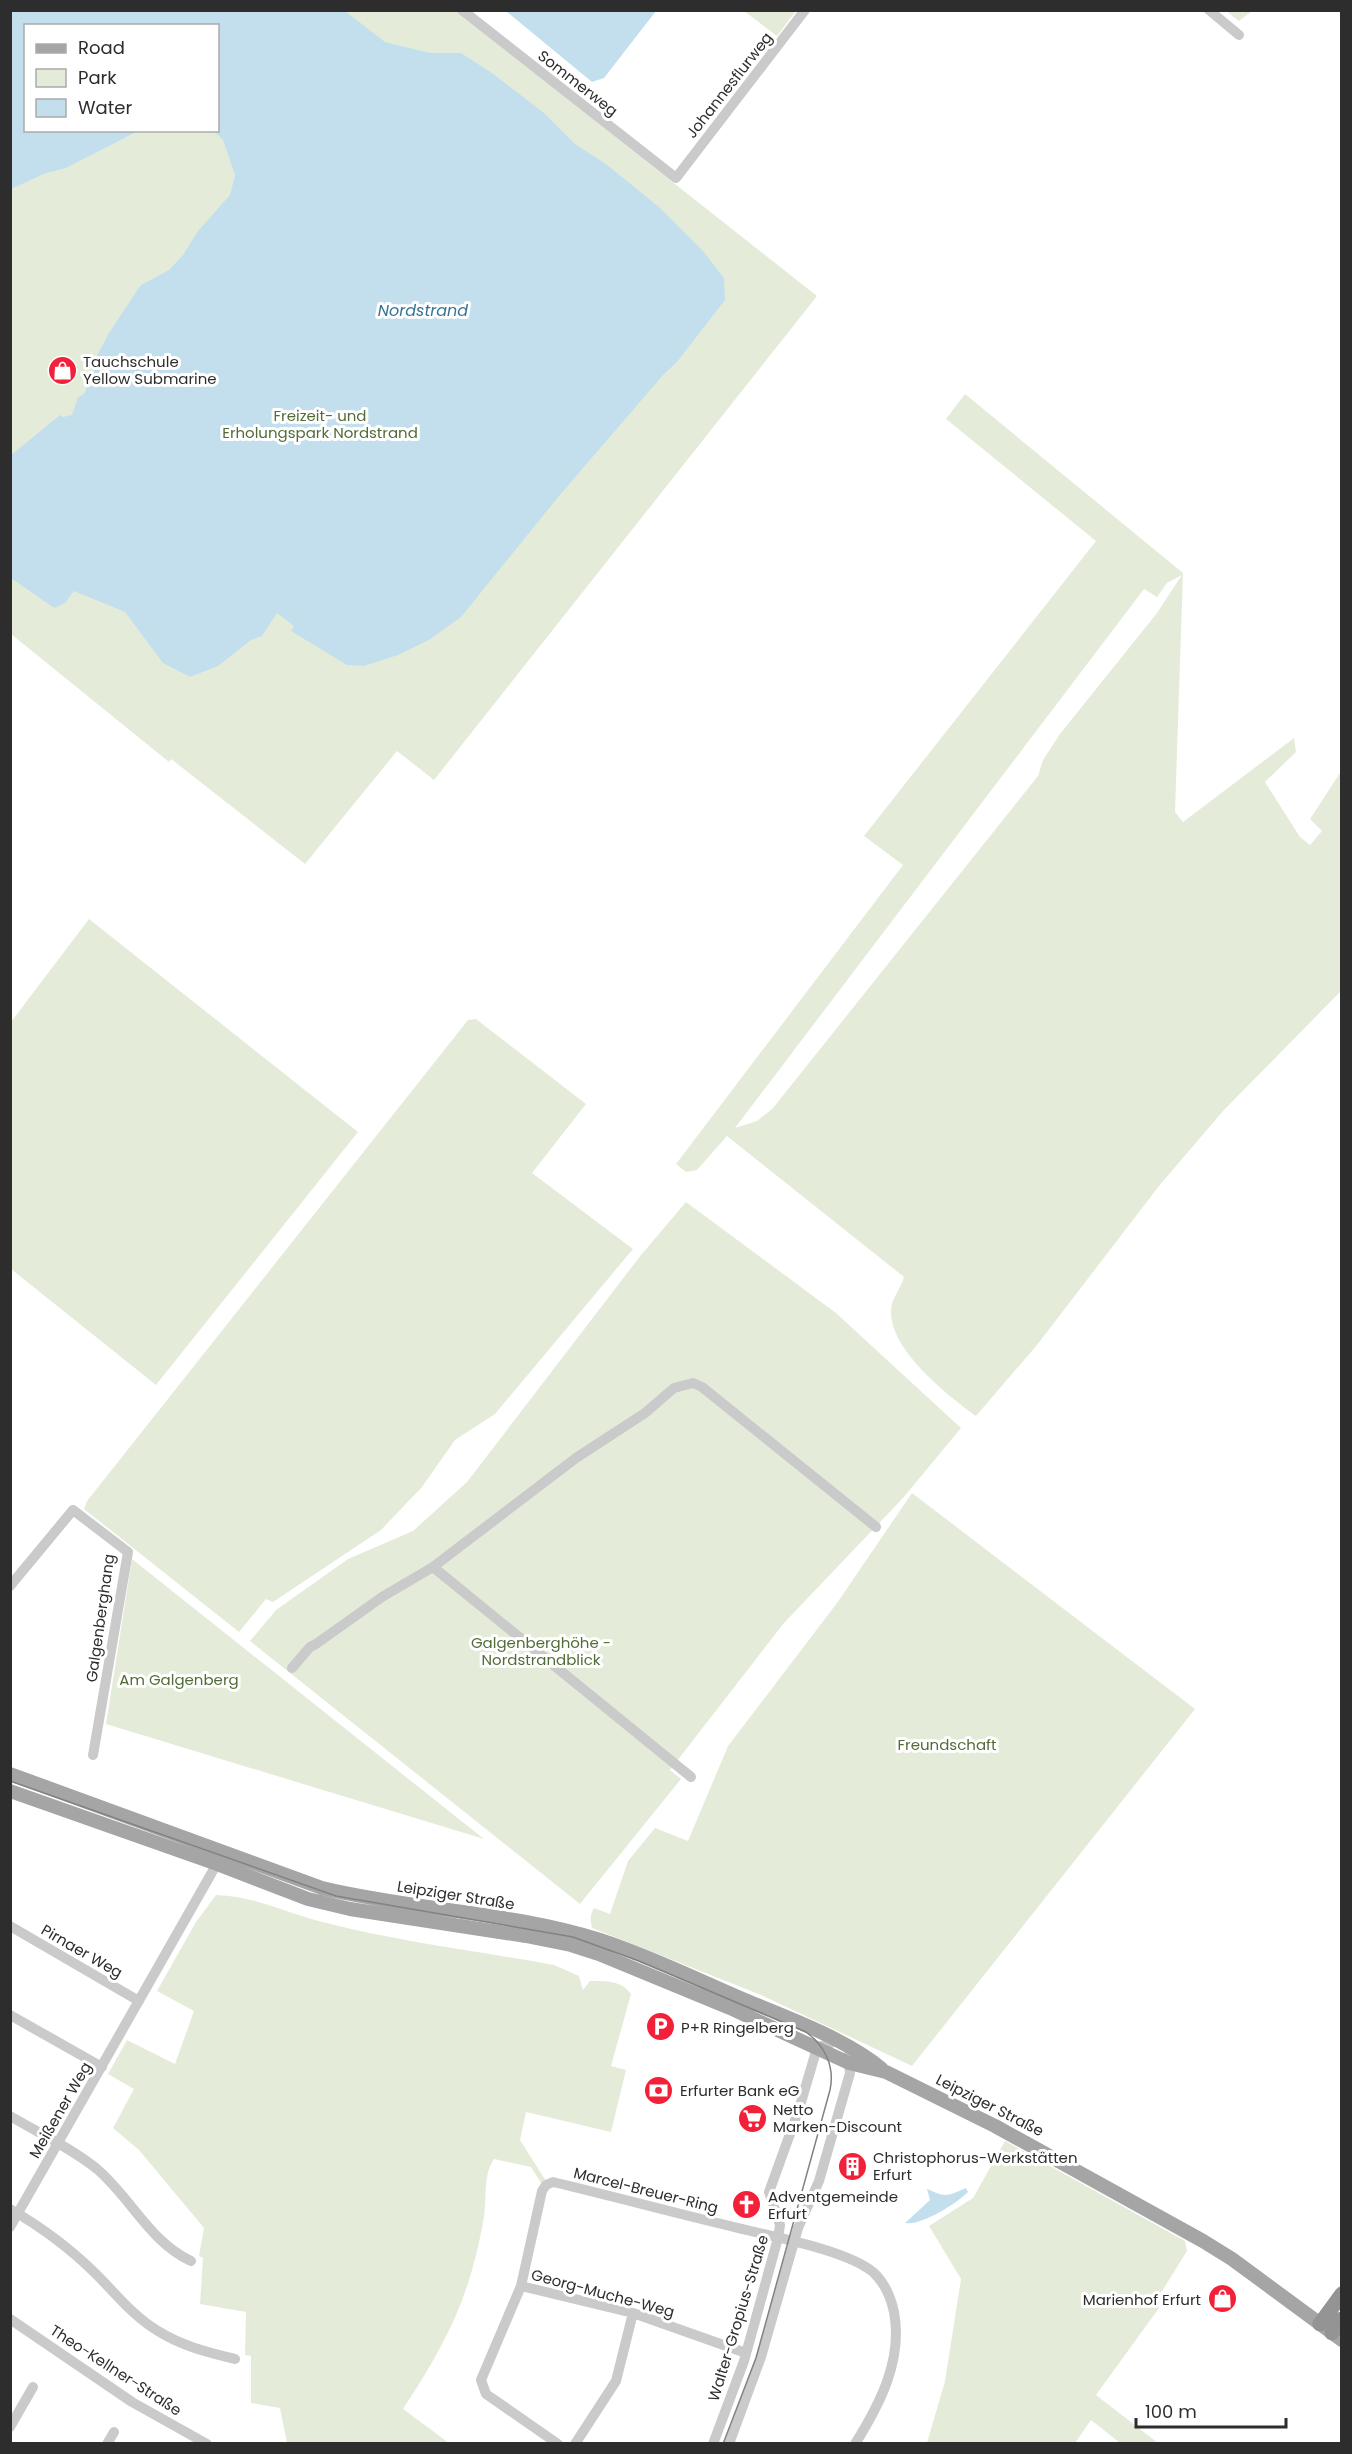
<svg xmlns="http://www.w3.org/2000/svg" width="1352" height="2454" font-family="Poppins,sans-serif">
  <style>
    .green { fill: #e4ecd9; fill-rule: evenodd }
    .water { fill: #c3dfee }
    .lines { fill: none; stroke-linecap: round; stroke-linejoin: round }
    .minor { stroke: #cacaca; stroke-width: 10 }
    .major { stroke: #a5a5a5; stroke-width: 14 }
    .highway { stroke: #949494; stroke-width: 15 }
    .tram { stroke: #828282; stroke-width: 1.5 }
    .labels { text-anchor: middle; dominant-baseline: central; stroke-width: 6; stroke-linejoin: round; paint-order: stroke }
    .street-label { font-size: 15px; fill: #2d2d2d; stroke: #fff }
    .poi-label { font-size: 15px; fill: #2d2d2d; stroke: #fff; text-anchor: start }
    .park-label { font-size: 15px; fill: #526c37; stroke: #fff }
    .water-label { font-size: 16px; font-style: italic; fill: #357495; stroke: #fff }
  </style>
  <rect width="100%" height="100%" fill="#fff"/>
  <path class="green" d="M 10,11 L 456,11 L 817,296 L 434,780 L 397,751 L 305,864 L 180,766 L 171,759 L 169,762 L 11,634 ZM 26,26 L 218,26 L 218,130 L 26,130 Z
    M 744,11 L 796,11 L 777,36 Z
    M 1226,11 L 1252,11 L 1239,21 Z
    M 965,394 L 1183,573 L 1175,812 L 1183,822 L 1294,738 L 1296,752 L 1265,782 L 1300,837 L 1310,845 L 1322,831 L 1310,819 L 1342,770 L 1341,991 L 1223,1111 L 1159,1186 L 1037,1345 L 976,1416 C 947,1395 890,1350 891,1311 C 891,1298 901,1289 904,1277 L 727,1136 L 697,1170 L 686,1172 L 676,1164 L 903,865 L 864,836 L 1096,541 L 946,419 ZM 1182,575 L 1157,613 L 1060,734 L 1043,760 L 1038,776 L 773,1108 L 757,1121 L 735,1128 L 1144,589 L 1157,597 L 1167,583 Z
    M 89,919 L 358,1132 L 156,1385 L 11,1269 L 11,1022 Z
    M 476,1019 L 586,1104 L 532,1173 L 633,1249 L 495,1414 L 455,1440 L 422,1487 L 381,1530 L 273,1602 L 266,1599 L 239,1632 L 84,1509 L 87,1501 L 468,1020 Z
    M 686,1202 L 836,1313 L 961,1428 L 903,1498 L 784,1623 L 670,1770 L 681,1779 L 580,1904 L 250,1641 L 276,1610 L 348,1559 L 413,1531 L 467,1482 L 641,1255 Z
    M 912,1493 L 1195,1709 L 912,2066 L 761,1995 L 592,1928 C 590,1920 590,1915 594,1908 L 610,1914 L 628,1861 L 655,1828 L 688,1841 L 728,1746 L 837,1603 Z
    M 132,1559 L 484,1839 L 106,1724 Z
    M 216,1895 C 255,1896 286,1913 323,1922 C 399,1942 478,1951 554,1965 L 579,1976 L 583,1990 L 590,1981 C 606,1981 621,1980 631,1994 L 611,2066 L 626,2070 L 611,2132 L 526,2112 L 520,2140 L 546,2181 L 541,2183 L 531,2167 L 494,2159 C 483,2175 487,2197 484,2216 C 481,2235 477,2252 472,2270 C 458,2321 432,2365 403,2409 L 449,2443 L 287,2443 L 280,2408 L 251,2403 L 251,2356 L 245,2355 L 246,2312 L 200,2304 L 203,2258 L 199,2256 L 204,2228 L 139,2150 L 113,2128 L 134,2089 L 108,2074 L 127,2040 L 175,2064 L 194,2011 L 157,1991 L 196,1922 Z
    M 1005,2141 L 1185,2241 L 1187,2251 L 1156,2301 L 1159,2308 L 1096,2395 L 1158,2443 L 1120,2443 L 1091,2420 L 1075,2443 L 927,2443 L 945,2381 L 961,2279 L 929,2226 L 973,2198 Z"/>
  <path class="water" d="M 11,10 L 345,11 L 385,42 L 430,53 L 461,53 L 492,73 L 544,113 L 575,144 L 606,164 L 659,207 L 703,251 L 724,278 L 725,300 L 677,362 L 664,374 L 559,496 L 461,617 L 429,640 L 398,655 L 364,666 L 347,665 L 291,631 L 294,626 L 277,613 L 262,636 L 251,640 L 218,666 L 190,677 L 163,663 L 125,612 L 74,591 L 65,603 L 54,608 L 11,578 L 10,456 L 60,415 L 63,417 L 72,415 L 78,397 L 84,394 L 94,371 L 94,361 L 109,333 L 138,289 L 141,285 L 169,270 L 183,255 L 198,231 L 230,195 L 235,175 L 223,140 L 214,131 L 218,130 L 218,26 L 26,26 L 26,130 L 138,131 L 66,168 L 46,173 L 11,189 Z
    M 506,11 L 656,11 L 604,78 L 592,82 Z
    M 966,2188 L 968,2192 C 956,2204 921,2226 905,2223 L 930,2200 L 927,2189 C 945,2197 946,2197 966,2188 Z"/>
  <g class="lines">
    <path class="minor" d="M 462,10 L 676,178 L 805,10
      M 1209,10 L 1239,35
      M 433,1567 L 691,1777
      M 10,1586 L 73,1510 L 128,1552 L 93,1755
      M 292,1668 L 310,1647 L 316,1644 L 382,1597 L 433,1567 L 576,1458 L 645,1413 L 674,1388 L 693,1383 L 702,1387 L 876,1527
      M 10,1926 L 139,2001
      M 10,2015 L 102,2067
      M 10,2116 C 39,2133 71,2148 97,2169 C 131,2198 150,2242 191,2261
      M 10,2209 C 43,2228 71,2249 97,2275 C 117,2295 134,2317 158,2331 C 182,2346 207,2352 235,2359
      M 10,2227 L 219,1860
      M 521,2286 L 633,2313 L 746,2353
      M 10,2319 L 132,2402 L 207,2444
      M 10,2427 L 33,2387
      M 107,2444 L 114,2432
      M 558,2444 L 486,2394 L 481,2380 L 521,2286 L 542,2191 L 546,2185 L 553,2182 C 612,2196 671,2212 730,2226 C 768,2236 845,2249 873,2272 C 884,2282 891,2298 894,2312 C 903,2360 880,2404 855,2444
      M 575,2444 L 616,2381 L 633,2313
      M 713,2444 L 744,2361 L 778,2238 L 780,2225 L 769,2192 L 799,2109 L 817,2048 L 836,2041
      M 729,2444 L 761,2357 L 798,2228 L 819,2181 L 850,2073 L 848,2056"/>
    <path class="major" d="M 10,1774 L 322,1888 C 413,1910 512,1912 600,1940 C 652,1957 702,1982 752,2003 C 792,2019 849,2041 882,2069
      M 10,1791 L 217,1864 L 308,1899 L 350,1909 L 526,1936 L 571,1945 L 599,1954 L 730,2008 L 849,2063 L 886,2072 L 995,2126 L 1203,2241 L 1232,2259 L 1342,2340"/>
    <path class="highway" d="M 1320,2324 L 1342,2294
      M 1332,2333 L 1342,2319"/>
    <path class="tram" d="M 10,1781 L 336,1896 L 573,1937 L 639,1961 L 806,2032 C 825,2046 835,2066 830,2090 L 756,2358 L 723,2444"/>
  </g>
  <defs>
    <symbol id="shop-disc" viewBox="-11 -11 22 22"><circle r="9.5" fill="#f22139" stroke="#fff"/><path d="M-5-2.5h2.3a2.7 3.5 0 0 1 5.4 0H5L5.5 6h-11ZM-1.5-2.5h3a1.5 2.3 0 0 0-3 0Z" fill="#fff"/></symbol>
    <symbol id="parking-disc" viewBox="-11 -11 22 22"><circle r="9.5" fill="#f22139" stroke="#fff"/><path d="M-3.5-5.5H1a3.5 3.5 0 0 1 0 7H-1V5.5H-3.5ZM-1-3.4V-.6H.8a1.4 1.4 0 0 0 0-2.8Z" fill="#fff"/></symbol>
    <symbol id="bank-disc" viewBox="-11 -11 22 22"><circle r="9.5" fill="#f22139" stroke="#fff"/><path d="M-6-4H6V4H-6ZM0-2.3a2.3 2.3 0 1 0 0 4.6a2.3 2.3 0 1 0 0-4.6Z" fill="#fff"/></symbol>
    <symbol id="supermarket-disc" viewBox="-11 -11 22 22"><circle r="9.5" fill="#f22139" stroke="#fff"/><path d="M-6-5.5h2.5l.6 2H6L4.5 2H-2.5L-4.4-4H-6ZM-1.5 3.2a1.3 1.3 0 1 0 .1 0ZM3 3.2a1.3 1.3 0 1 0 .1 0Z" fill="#fff"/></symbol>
    <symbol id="building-disc" viewBox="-11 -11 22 22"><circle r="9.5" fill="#f22139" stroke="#fff"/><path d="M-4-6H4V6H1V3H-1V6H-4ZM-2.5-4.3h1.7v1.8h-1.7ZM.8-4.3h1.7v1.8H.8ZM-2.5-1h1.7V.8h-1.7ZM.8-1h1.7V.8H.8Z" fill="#fff"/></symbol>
    <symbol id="church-disc" viewBox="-11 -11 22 22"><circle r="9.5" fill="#f22139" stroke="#fff"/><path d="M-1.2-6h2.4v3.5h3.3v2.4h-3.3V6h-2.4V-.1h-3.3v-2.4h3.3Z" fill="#fff"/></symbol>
  </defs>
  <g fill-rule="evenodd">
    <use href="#shop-disc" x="46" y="354" width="33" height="33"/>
    <use href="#parking-disc" x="644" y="2010" width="33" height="33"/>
    <use href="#bank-disc" x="642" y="2074" width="33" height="33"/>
    <use href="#supermarket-disc" x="736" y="2102" width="33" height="33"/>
    <use href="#building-disc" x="836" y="2150" width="33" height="33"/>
    <use href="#church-disc" x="730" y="2188" width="33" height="33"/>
    <use href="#shop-disc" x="1206" y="2282" width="33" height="33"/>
  </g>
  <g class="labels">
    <g class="street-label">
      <text transform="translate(578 83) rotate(38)">Sommerweg</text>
      <text transform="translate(729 85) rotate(-52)">Johannesflurweg</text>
      <text transform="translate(100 1618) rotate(-82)">Galgenberghang</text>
      <text transform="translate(456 1895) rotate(9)">Leipziger Straße</text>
      <text transform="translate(82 1951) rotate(30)">Pirnaer Weg</text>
      <text transform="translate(990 2105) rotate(27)">Leipziger Straße</text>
      <text transform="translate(60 2110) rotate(-60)">Meißener Weg</text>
      <text transform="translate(646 2190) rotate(14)">Marcel-Breuer-Ring</text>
      <text transform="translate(603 2293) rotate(15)">Georg-Muche-Weg</text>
      <text transform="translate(738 2318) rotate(-73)">Walter-Gropius-Straße</text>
      <text transform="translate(116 2370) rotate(33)">Theo-Kellner-Straße</text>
    </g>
    <g class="poi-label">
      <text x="83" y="361">Tauchschule<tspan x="83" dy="17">Yellow Submarine</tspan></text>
      <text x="681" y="2027">P+R Ringelberg</text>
      <text x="680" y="2090">Erfurter Bank eG</text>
      <text x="773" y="2109">Netto<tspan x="773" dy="17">Marken-Discount</tspan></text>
      <text x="873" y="2157">Christophorus-Werkstätten<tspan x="873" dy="17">Erfurt</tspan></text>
      <text x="768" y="2196">Adventgemeinde<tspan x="768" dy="17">Erfurt</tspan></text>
      <text x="1201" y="2299" text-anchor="end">Marienhof Erfurt</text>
    </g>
    <g class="park-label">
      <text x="320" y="415">Freizeit- und<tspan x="320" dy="17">Erholungspark Nordstrand</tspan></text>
      <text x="541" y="1642">Galgenberghöhe -<tspan x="541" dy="17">Nordstrandblick</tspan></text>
      <text x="179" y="1679">Am Galgenberg</text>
      <text x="947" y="1744">Freundschaft</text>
    </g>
    <g class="water-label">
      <text x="423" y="310">Nordstrand</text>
    </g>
  </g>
  <rect width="1352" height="2454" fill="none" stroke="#2d2d2d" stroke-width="24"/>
  <rect x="24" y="24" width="195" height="108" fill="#ffffff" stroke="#ababab" stroke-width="1.5"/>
  <rect x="36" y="44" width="30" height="9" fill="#a5a5a5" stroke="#ababab" stroke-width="1.5"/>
  <text x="78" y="54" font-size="18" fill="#2d2d2d">Road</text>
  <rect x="36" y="69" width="30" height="18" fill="#e4ecd9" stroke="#ababab" stroke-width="1.5"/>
  <text x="78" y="84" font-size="18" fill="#2d2d2d">Park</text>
  <rect x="36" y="99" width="30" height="18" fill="#c3dfee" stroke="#ababab" stroke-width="1.5"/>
  <text x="78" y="114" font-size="18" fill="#2d2d2d">Water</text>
  <path d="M1136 2418v9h150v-9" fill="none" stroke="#2d2d2d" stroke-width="3"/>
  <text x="1145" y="2418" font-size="18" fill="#2d2d2d" stroke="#ffffff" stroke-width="4.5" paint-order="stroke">100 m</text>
</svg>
